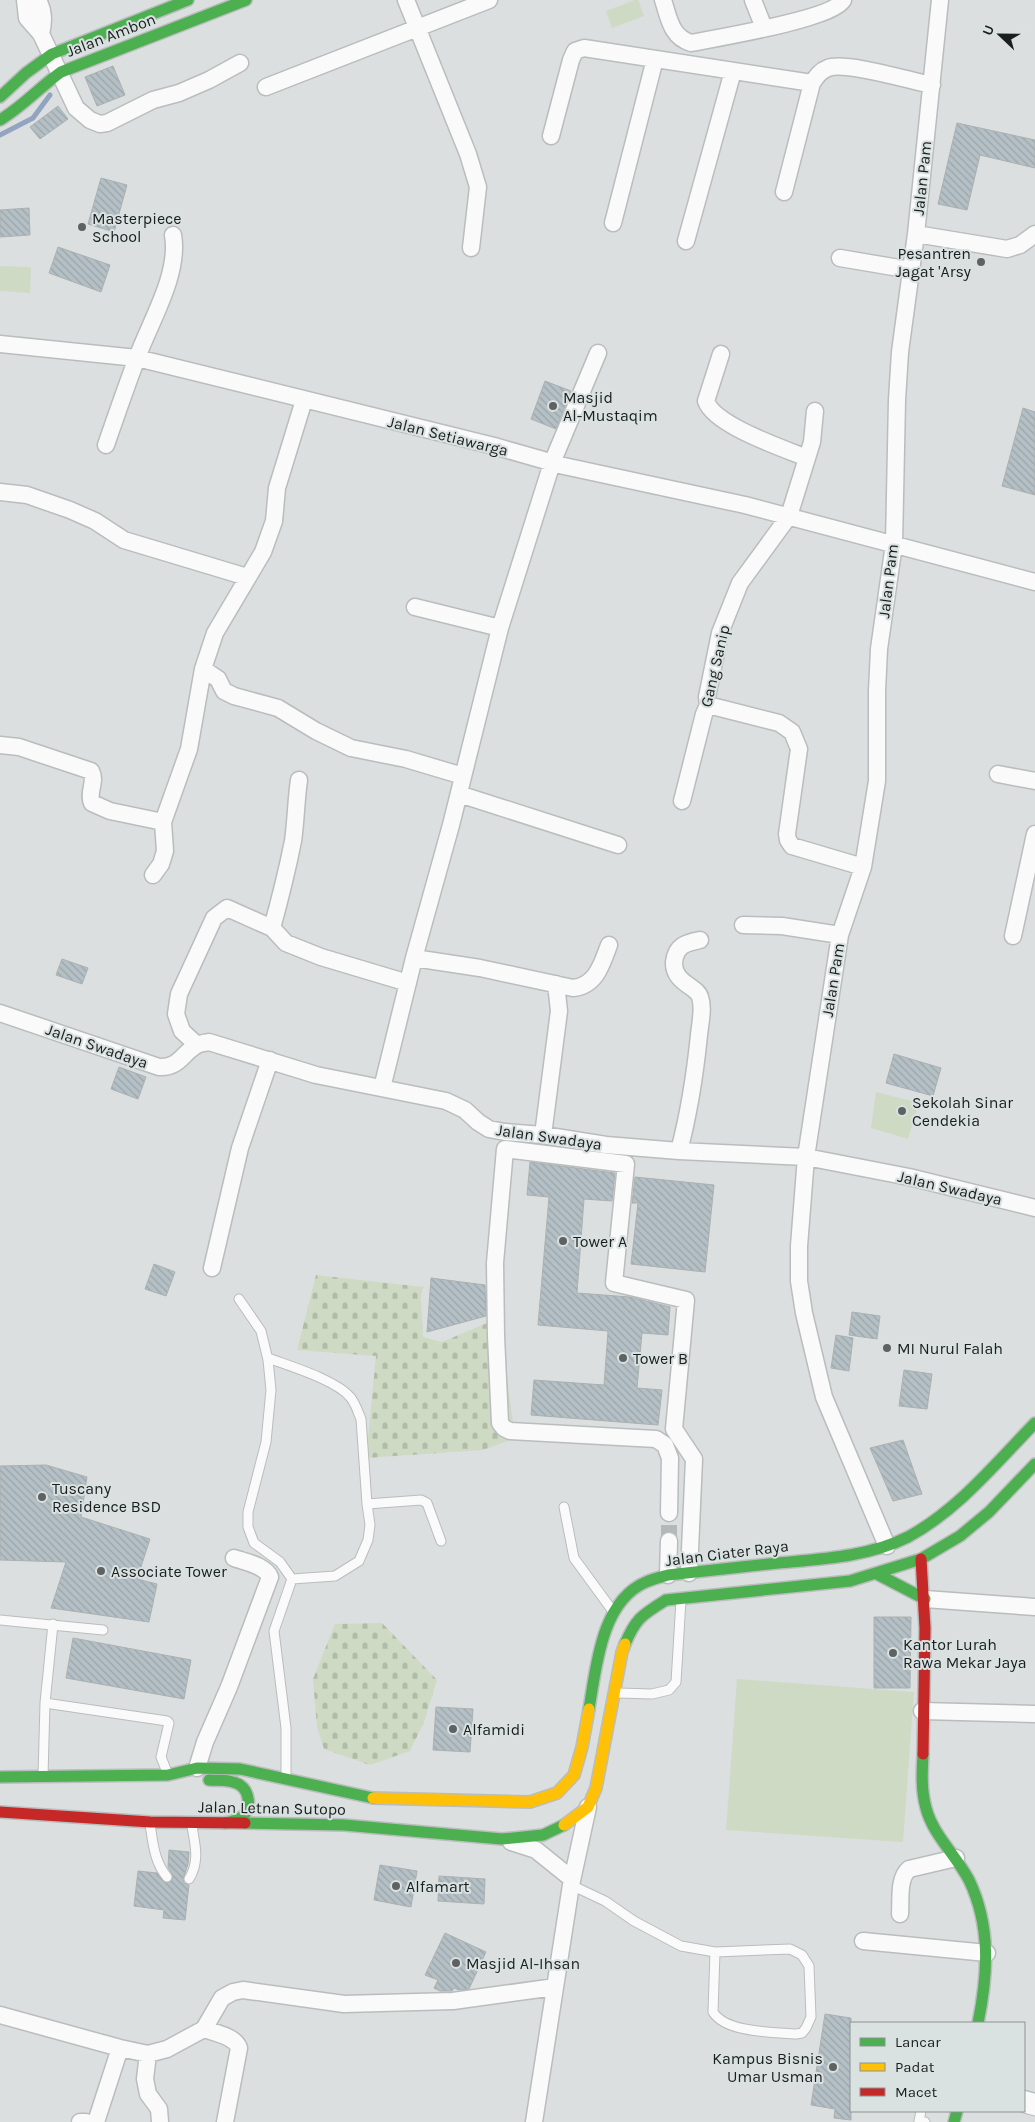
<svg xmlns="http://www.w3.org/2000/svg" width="1035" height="2122" font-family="Karla,sans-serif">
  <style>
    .cemetery { fill: url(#cemetery-stones) }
    .garden { fill: #cfdac4 }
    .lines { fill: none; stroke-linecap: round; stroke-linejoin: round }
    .stream { stroke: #92a4c0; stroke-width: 5 }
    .building { fill: url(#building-back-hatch); stroke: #acb0b0 }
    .street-tunnel { stroke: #b5b8b8; stroke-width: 16; stroke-dasharray: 16 8; stroke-linecap: butt }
    .lane-casing { stroke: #babdbd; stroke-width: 11 }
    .street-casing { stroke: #babdbd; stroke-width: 19 }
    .fast-casing { stroke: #babdbd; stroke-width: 14 }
    .slow-casing { stroke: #babdbd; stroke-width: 14 }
    .jam-casing { stroke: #babdbd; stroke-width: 14 }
    .lane { stroke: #fafafa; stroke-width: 9 }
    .street { stroke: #fafafa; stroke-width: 16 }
    .fast { stroke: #4caf50; stroke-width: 11 }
    .slow { stroke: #ffc107; stroke-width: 11 }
    .jam { stroke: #c62828; stroke-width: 11 }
    .poi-dot { fill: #5e6262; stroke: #d9e1e1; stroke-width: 2 }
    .labels { text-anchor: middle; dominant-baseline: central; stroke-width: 4; stroke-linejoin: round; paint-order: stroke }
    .street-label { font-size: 16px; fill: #1b1e1e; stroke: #d9e1e1 }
    .poi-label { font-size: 16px; fill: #1b1e1e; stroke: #d9e1e1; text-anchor: start }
  </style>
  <defs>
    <pattern id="cemetery-stones" width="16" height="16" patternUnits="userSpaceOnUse" patternTransform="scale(1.25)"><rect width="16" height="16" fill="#cfdac4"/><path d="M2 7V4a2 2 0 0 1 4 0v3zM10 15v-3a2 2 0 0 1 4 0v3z" fill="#b1bba8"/></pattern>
    <pattern id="building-back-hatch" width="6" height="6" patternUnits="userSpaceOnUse" patternTransform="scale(1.25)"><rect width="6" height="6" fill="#b4c0c5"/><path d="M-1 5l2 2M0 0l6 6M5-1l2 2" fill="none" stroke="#9aa5a9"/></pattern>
  </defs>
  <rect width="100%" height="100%" fill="#dbdfdf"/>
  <path class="cemetery" d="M 316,1275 L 423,1287 L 421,1298 L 423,1337 L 442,1342 L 499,1318 L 515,1438 L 483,1450 L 366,1458 L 376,1356 L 297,1350 Z
    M 382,1623 L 437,1680 L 424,1722 L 410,1751 L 370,1765 L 324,1749 L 317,1727 L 313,1679 L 335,1624 Z"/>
  <path class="garden" d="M 635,0 L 638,0 L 644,16 L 612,28 L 606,11 Z
    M 0,266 L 31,267 L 30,293 L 0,291 Z
    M 876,1092 L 919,1103 L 908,1139 L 871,1128 Z
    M 737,1679 L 914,1692 L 903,1842 L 726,1830 Z"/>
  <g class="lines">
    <path class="stream" d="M 0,135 L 33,118 L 50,95"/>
  </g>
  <path class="building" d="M 113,66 L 125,95 L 97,106 L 85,77 Z
    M 58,106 L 68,119 L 40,139 L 30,127 Z
    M 957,123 L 1035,140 L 1035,168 L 980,155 L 967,210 L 938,204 Z
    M 101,178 L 127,185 L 114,232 L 88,224 Z
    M 29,208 L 30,235 L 0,237 L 0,210 Z
    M 58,247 L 110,265 L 101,292 L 49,273 Z
    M 545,381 L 571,391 L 556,429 L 531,419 Z
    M 1023,408 L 1035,412 L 1035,495 L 1002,486 Z
    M 62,959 L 88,968 L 82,984 L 56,975 Z
    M 894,1054 L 941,1068 L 933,1096 L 886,1083 Z
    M 119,1067 L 146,1077 L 138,1099 L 111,1089 Z
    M 530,1162 L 615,1173 L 612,1201 L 584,1199 L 577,1293 L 630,1297 L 670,1307 L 668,1335 L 642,1333 L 637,1388 L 662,1390 L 658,1425 L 531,1415 L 534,1380 L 604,1385 L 608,1331 L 538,1325 L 549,1197 L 527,1195 Z
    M 635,1177 L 714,1185 L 705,1272 L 631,1264 L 638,1203 L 632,1203 Z
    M 154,1264 L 175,1272 L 166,1296 L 145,1289 Z
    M 431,1278 L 485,1285 L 486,1316 L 427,1332 Z
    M 852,1312 L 880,1316 L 877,1339 L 849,1335 Z
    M 836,1335 L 853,1338 L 849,1371 L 831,1368 Z
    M 904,1370 L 932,1374 L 927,1409 L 899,1406 Z
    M 903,1440 L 922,1494 L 893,1501 L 870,1448 Z
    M 46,1465 L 87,1477 L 81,1517 L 150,1539 L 137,1579 L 157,1584 L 149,1622 L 51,1608 L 66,1562 L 0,1560 L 0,1466 Z
    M 874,1617 L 911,1617 L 910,1688 L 874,1688 Z
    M 73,1638 L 191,1660 L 184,1699 L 66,1678 Z
    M 436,1707 L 473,1709 L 470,1752 L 433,1750 Z
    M 169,1850 L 189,1852 L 188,1864 L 183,1879 L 184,1883 L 189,1885 L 185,1920 L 163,1918 L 164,1910 L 134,1906 L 138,1871 L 157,1873 L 165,1883 L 172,1880 L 173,1876 L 168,1867 Z
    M 380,1865 L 417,1871 L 411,1907 L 374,1900 Z
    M 439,1876 L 485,1879 L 484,1904 L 438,1901 Z
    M 445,1933 L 486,1952 L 469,1989 L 459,1990 L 454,1988 L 452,1991 L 440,1991 L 434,1988 L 438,1980 L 425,1975 Z
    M 825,2014 L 851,2018 L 851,2120 L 834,2118 L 835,2109 L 811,2105 Z"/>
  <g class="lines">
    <path class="street-tunnel" d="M 669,1541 L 669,1513"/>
    <defs>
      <path id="lane" d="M 239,1299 L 261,1331 L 268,1360 L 271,1390 L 266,1442 L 248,1512 L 248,1527 L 254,1543 L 280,1562 L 292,1579 L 274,1631 L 286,1728 L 286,1776
        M 268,1358 C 289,1366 337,1380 351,1398 C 356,1405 358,1412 361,1419 L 367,1504 L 370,1525 L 368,1540 L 359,1561 L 335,1576 L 292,1579
        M 367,1504 L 421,1500 L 427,1503 L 441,1541
        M 564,1507 L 574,1558 L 612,1610
        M 0,1620 L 103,1630
        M 618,1693 L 652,1694 L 669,1690 L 676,1682 L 681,1600
        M 45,1703 L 167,1721 L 169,1723 L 161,1757 L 167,1772
        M 43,1776 L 45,1703 L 53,1624
        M 150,1824 C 153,1843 154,1861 167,1877
        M 189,1879 C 200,1861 195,1845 192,1826
        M 571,1885 L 605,1901 L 634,1921 L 681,1946 L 715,1952 L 790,1949 L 802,1955 L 809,1966 L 811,2017 L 806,2028 L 802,2033 L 796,2034 C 773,2032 726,2033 713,2012 L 715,1952
        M 1024,2108 L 1035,2111
        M 921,2111 L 919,2121 L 925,2122"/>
      <path id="street" d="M 25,0 L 27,18 L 41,34 L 76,108 L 90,120 L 100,124 L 107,123 L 153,100 L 179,93 L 209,80 L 240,63
        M 38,0 C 44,11 44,21 41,34
        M 406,0 L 468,154 L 478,187 L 471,248
        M 663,0 C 669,18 671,37 691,43 C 716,38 833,19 843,0
        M 753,0 L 764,28
        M 266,87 L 489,0
        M 551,136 L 571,60 L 575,51 L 584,48 L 812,83
        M 784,192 L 812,83 C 817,76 820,71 828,68 C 845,61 911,81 932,85
        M 613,223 L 655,59
        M 916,234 L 1007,249 L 1020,245 L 1035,234
        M 686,241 L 733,71
        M 840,258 L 911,270
        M 0,344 L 137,358 L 494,446 L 564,466 L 745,505 L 1035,582
        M 721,354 L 706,401 C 714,425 782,448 807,458
        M 106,445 C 116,416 126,387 137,358 C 150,322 180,274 173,235
        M 0,492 L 27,495 L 70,510 L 95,521 L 124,540 L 247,577
        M 415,607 L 500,628
        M 203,669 L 218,679 L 224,691 L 234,696 L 278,708 L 316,731 L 351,748 L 406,759 L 463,776
        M 708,705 L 779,723 L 792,732 L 799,749 L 787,834 L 788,840 L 792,846 L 863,867
        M 0,745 L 19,747 L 91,771 C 97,782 87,792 92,803 L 110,811 L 163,822
        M 998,774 L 1035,781
        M 459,794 L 618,845
        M 682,801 L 704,714 L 708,705 L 707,697 L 720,633 L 740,583 L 789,516 L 812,442 L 815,411
        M 153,875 L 161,864 L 165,851 L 163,822 L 189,749 L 203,669 L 215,633 L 263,552 L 274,521 L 277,488 L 304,400
        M 743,925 L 782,926 L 840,935
        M 272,928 C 280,899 287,871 293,841 C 296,821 296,800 299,780
        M 1013,936 L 1035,834
        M 414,958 L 480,968 L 573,988 C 596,986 602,964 609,945
        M 0,1013 L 159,1067 C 180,1068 182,1053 197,1045 C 200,1043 205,1043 209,1042 L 316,1075 L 446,1101 L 465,1110 L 478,1122 L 489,1129 L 505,1132 L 543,1135 L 606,1145 L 679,1151 L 806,1157 L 909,1177 L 1035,1208
        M 197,1045 L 182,1031 L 176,1014 L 179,994 L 214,918 L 227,908 L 272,928 L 286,943 L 321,957 L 408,983
        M 382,1088 L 414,958 L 451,825 L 500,628 L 552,463 L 598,353
        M 543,1135 L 559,1011 L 556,984
        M 679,1151 C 689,1113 695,1075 699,1035 C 700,1024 704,1008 700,997 C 697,986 673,983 674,962 C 676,945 686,943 700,940
        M 212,1268 L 240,1148 L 270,1060
        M 669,1513 L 670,1458 L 665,1445 L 656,1439 L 510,1431 L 504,1428 L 500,1423 L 496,1336 L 495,1263 L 505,1149 L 626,1164 L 614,1283 L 686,1300 L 674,1429 L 694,1459 L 689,1573
        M 887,1546 L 824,1397 L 804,1313 L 799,1281 L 799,1246 L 806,1157 L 840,935 L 863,867 L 877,781 L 877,691 L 879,649 L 894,544 L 897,400 L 900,352 L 916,234 L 940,0
        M 668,1575 L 669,1541
        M 925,1599 L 1035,1607
        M 922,1711 L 1035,1714
        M 197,1768 L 205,1742 L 229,1687 L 270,1577 C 265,1565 245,1562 234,1558
        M 511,1842 L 536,1850 L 572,1879
        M 900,1914 C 901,1900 898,1878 909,1869 L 956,1858
        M 863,1941 L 987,1953
        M 0,2015 L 120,2048 L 148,2054 L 167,2049 L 204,2029 L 222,1998 L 233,1992 L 243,1990 L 344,2004 L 453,2001 L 555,1987
        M 204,2029 C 215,2033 235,2036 239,2048 L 225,2122
        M 148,2054 L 145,2079 L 148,2094 L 159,2109 L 160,2122
        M 1024,2099 L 1035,2102
        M 80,2122 L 86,2122
        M 96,2122 L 120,2048
        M 534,2122 L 571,1885 L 588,1807"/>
      <path id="fast" d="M 0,97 L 26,73 L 52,54 L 188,0
        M 0,120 C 22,107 40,87 61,72 L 246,0
        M 877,1574 L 925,1599
        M 625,1644 C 636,1618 642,1615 666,1600 L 850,1581 L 921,1559 L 960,1536 L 989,1512 L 1035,1464
        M 589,1709 C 596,1668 601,1601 646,1582 C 653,1579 661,1577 668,1575 C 705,1571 741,1567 778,1563 C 821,1559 868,1557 908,1537 C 958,1510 996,1463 1035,1423
        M 923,1754 C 922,1772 921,1790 926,1808 C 933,1835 956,1855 969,1880 C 991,1926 988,1974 978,2023
        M 0,1777 L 168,1775 L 197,1768 L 240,1769 L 373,1798
        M 209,1780 C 219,1781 231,1779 240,1785 C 249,1791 252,1808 243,1816 C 238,1820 231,1822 225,1823
        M 245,1823 L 344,1825 L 502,1839 L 543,1835 L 564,1825
        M 954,2122 L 957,2111"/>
      <path id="slow" d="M 373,1798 L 530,1802 L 557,1793 L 574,1775 L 582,1747 L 589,1709
        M 564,1825 L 588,1807 L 596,1788 L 622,1652 L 625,1644"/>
      <path id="jam" d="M 921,1559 L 925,1628 L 923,1754
        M 0,1812 L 150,1822 L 245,1823"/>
    </defs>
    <use href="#lane" class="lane-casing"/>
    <use href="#street" class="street-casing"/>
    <use href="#fast" class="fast-casing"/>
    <use href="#slow" class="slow-casing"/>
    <use href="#jam" class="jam-casing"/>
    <use href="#lane" class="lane"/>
    <use href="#street" class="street"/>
    <use href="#fast" class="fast"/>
    <use href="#slow" class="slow"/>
    <use href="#jam" class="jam"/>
  </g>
  <g class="poi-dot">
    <circle cx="82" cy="227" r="5"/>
    <circle cx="981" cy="262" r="5"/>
    <circle cx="553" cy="406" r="5"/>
    <circle cx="902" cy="1111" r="5"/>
    <circle cx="563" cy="1241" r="5"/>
    <circle cx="887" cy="1348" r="5"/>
    <circle cx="623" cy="1358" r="5"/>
    <circle cx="42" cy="1497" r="5"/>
    <circle cx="101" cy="1571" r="5"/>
    <circle cx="893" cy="1653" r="5"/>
    <circle cx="453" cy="1729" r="5"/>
    <circle cx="396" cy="1886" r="5"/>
    <circle cx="456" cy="1963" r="5"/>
    <circle cx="833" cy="2067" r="5"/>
  </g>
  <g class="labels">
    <g class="street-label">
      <text transform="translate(111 35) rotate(-21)">Jalan Ambon</text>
      <text transform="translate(922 178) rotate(-84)">Jalan Pam</text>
      <text transform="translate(448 436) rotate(14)">Jalan Setiawarga</text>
      <text transform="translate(888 581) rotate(-83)">Jalan Pam</text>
      <text transform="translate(715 666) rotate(-77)">Gang Sanip</text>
      <text transform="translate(833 980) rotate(-81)">Jalan Pam</text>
      <text transform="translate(97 1046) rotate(19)">Jalan Swadaya</text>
      <text transform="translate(549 1137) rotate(8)">Jalan Swadaya</text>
      <text transform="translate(950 1188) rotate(13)">Jalan Swadaya</text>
      <text transform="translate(727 1553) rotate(-7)">Jalan Ciater Raya</text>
      <text transform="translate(272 1808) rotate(1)">Jalan Letnan Sutopo</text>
    </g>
    <g class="poi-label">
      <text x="92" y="218">Masterpiece<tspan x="92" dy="18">School</tspan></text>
      <text x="971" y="253" text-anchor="end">Pesantren<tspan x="971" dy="18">Jagat 'Arsy</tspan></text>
      <text x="563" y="397">Masjid<tspan x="563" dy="18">Al-Mustaqim</tspan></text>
      <text x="912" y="1102">Sekolah Sinar<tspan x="912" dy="18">Cendekia</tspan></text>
      <text x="573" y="1241">Tower A</text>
      <text x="897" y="1348">MI Nurul Falah</text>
      <text x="633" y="1358">Tower B</text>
      <text x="52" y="1488">Tuscany<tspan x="52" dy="18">Residence BSD</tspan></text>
      <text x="111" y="1571">Associate Tower</text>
      <text x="903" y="1644">Kantor Lurah<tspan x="903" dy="18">Rawa Mekar Jaya</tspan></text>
      <text x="463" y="1729">Alfamidi</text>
      <text x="406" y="1886">Alfamart</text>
      <text x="466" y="1963">Masjid Al-Ihsan</text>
      <text x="823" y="2058" text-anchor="end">Kampus Bisnis<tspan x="823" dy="18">Umar Usman</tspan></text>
    </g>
  </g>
  <rect x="850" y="2022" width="175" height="90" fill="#d9e1e1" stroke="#8d9393"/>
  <rect x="860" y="2038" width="25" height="8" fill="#4caf50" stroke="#8d9393"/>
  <text x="895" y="2047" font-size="15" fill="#1b1e1e">Lancar</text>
  <rect x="860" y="2063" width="25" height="8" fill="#ffc107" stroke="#8d9393"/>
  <text x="895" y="2072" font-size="15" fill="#1b1e1e">Padat</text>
  <rect x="860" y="2088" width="25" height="8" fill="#c62828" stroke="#8d9393"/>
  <text x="895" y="2097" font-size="15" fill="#1b1e1e">Macet</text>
  <g transform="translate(1000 35) rotate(292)" stroke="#d9e1e1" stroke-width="4" paint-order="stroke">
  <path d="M0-4L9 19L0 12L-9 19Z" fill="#1b1e1e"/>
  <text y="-8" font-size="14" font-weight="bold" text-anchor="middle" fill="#1b1e1e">U</text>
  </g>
</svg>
